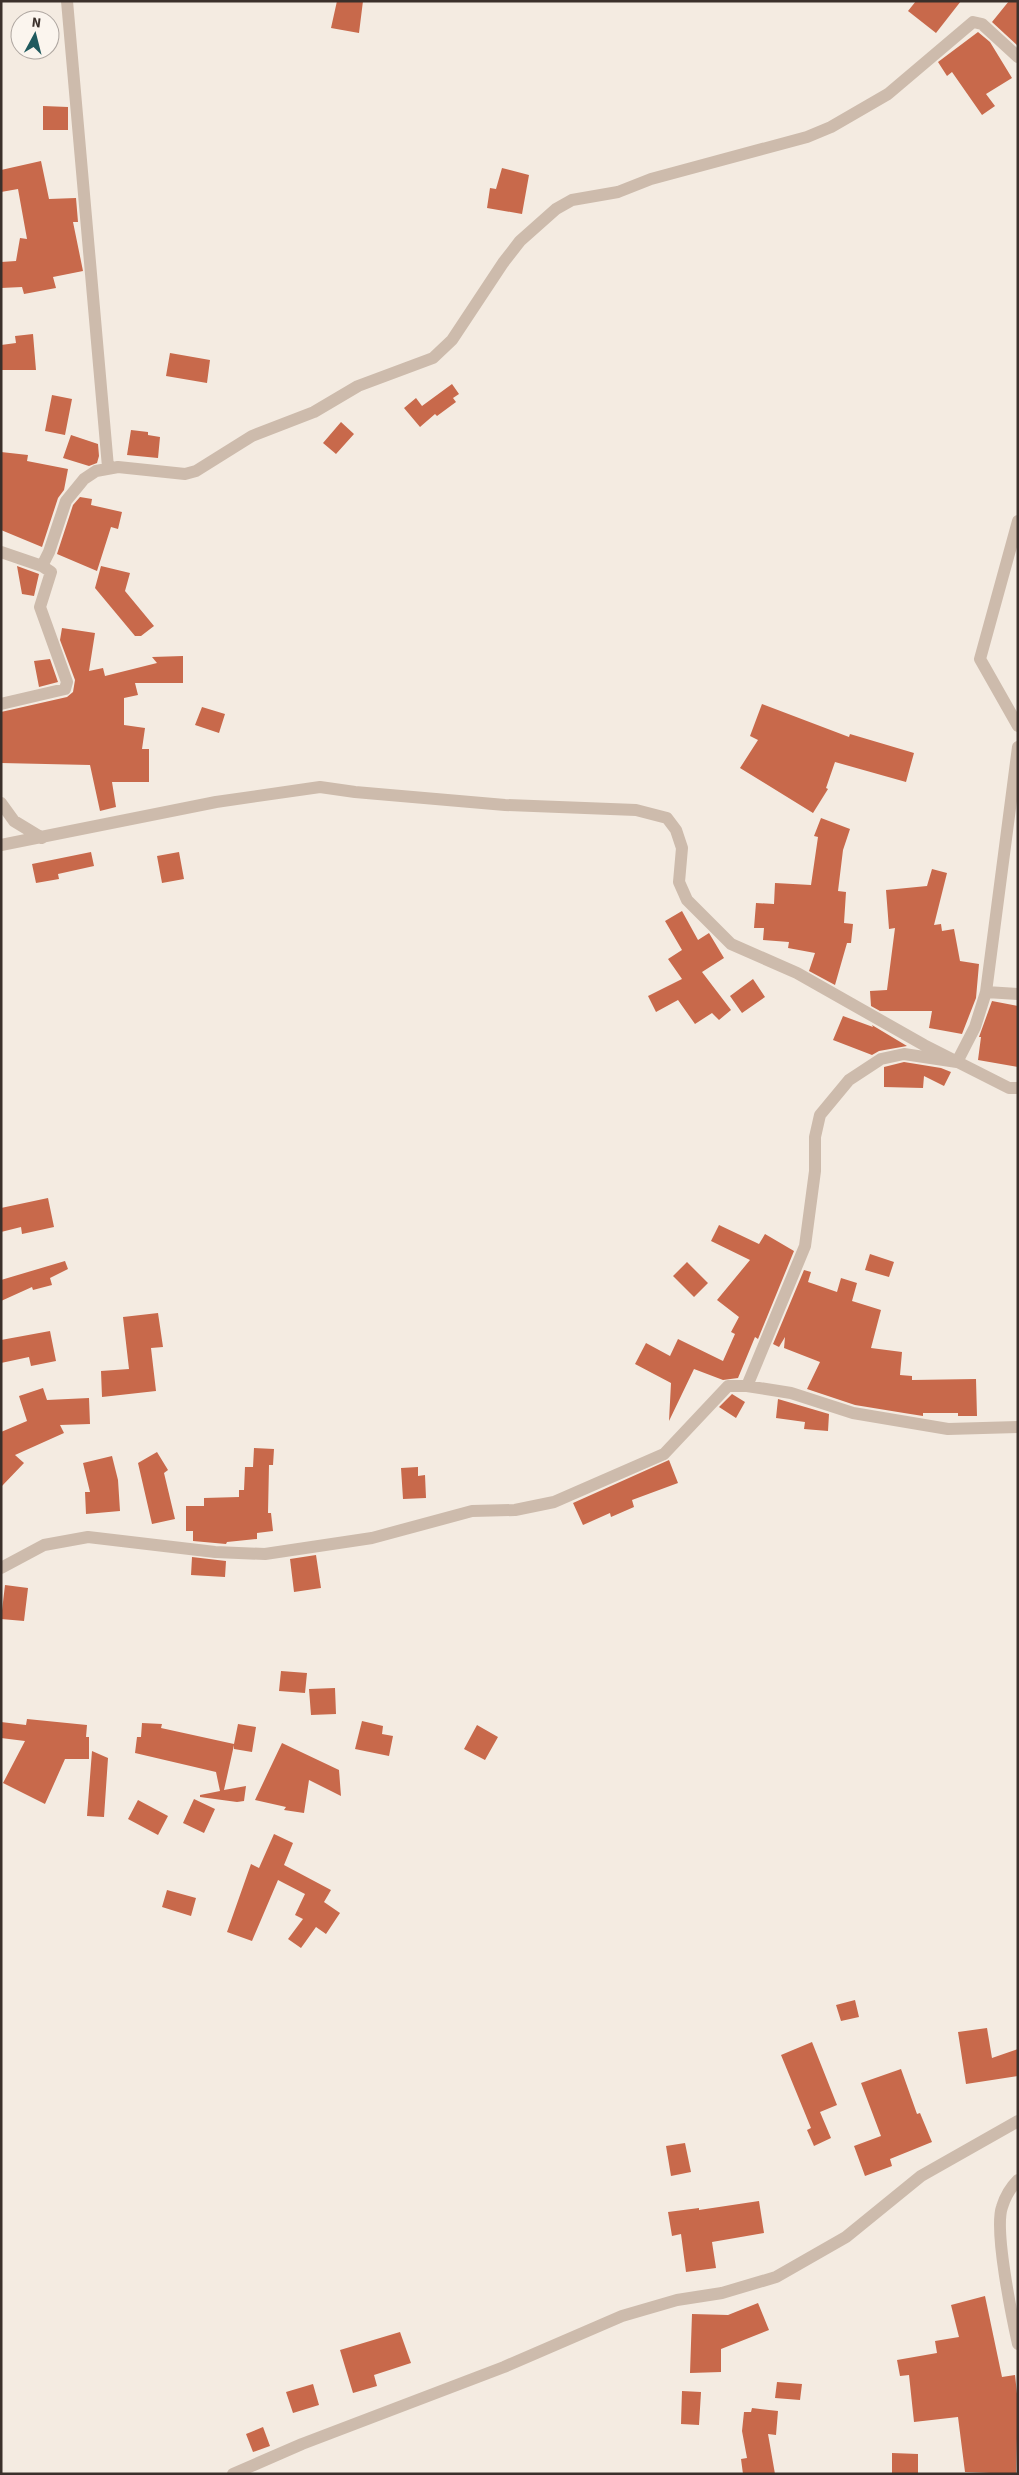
<svg xmlns="http://www.w3.org/2000/svg" width="1019" height="2475" font-family="'Source Sans 3',sans-serif">
  <style>
    .building { fill: #c8694b }
    .lines { fill: none; stroke-linecap: round; stroke-linejoin: round }
    .street { stroke: #cdbbac; stroke-width: 12 }
  </style>
  <rect width="100%" height="100%" fill="#f4ebe1"/>
  <path class="building" d="M 337,1 L 363,1 L 359,33 L 331,28 Z
    M 916,1 L 961,1 L 936,33 L 908,11 Z
    M 1009,1 L 1018,1 L 1018,46 L 992,22 Z
    M 978,32 L 990,42 L 1012,78 L 986,94 L 995,106 L 982,115 L 952,72 L 947,76 L 938,62 Z
    M 43,106 L 68,107 L 68,130 L 43,130 Z
    M 41,161 L 49,199 L 76,198 L 78,222 L 73,222 L 83,271 L 53,277 L 56,288 L 24,294 L 22,287 L 1,288 L 1,262 L 16,261 L 20,238 L 27,239 L 18,189 L 1,192 L 1,170 Z
    M 502,168 L 529,175 L 522,214 L 487,208 L 490,188 L 496,189 Z
    M 33,334 L 36,370 L 1,370 L 1,345 L 16,343 L 15,336 Z
    M 170,353 L 210,360 L 207,383 L 166,376 Z
    M 452,384 L 459,394 L 453,398 L 456,402 L 437,416 L 435,414 L 420,427 L 404,408 L 416,398 L 422,406 Z
    M 52,395 L 72,399 L 65,435 L 45,431 Z
    M 341,422 L 354,434 L 336,454 L 323,443 Z
    M 131,430 L 148,432 L 148,435 L 160,437 L 158,458 L 127,455 Z
    M 71,435 L 98,444 L 99,456 L 97,463 L 89,466 L 63,458 Z
    M 1,452 L 28,455 L 27,461 L 68,469 L 64,490 L 58,498 L 42,547 L 1,530 Z
    M 80,497 L 92,499 L 91,505 L 122,512 L 118,529 L 111,527 L 97,571 L 57,554 L 73,505 Z
    M 17,566 L 39,574 L 34,596 L 22,594 Z
    M 101,566 L 130,573 L 125,591 L 154,626 L 141,636 L 135,636 L 95,588 Z
    M 62,628 L 95,633 L 89,671 L 103,668 L 105,676 L 157,663 L 152,657 L 183,656 L 183,683 L 135,683 L 138,695 L 124,698 L 124,725 L 145,728 L 142,749 L 149,749 L 149,782 L 112,782 L 116,807 L 100,811 L 90,765 L 1,763 L 1,712 L 67,697 L 73,692 L 75,680 L 60,640 Z
    M 50,659 L 58,682 L 39,687 L 34,661 Z
    M 762,704 L 849,737 L 850,734 L 914,753 L 906,782 L 835,762 L 826,788 L 828,789 L 813,813 L 740,768 L 758,740 L 750,736 Z
    M 202,707 L 225,714 L 219,733 L 195,725 Z
    M 821,818 L 850,829 L 843,850 L 838,891 L 846,892 L 844,923 L 853,924 L 851,943 L 847,943 L 835,985 L 809,971 L 815,953 L 788,948 L 789,942 L 763,940 L 764,928 L 754,928 L 756,903 L 774,904 L 775,883 L 811,885 L 818,837 L 814,836 Z
    M 91,852 L 94,866 L 58,874 L 59,879 L 36,883 L 32,864 Z
    M 179,852 L 184,879 L 162,883 L 157,856 Z
    M 932,869 L 947,873 L 934,925 L 941,924 L 942,931 L 954,929 L 960,961 L 979,964 L 976,998 L 962,1034 L 929,1028 L 932,1011 L 880,1011 L 871,1006 L 870,991 L 887,990 L 895,928 L 889,929 L 886,890 L 927,886 Z
    M 682,911 L 698,940 L 709,933 L 724,958 L 702,972 L 731,1010 L 719,1020 L 712,1013 L 695,1024 L 678,1000 L 656,1012 L 648,996 L 682,979 L 668,959 L 682,950 L 665,921 Z
    M 753,979 L 765,997 L 742,1013 L 730,996 Z
    M 992,1001 L 1018,1006 L 1018,1067 L 978,1060 L 981,1037 L 979,1037 Z
    M 843,1016 L 873,1027 L 872,1025 L 907,1046 L 879,1051 L 872,1055 L 833,1040 Z
    M 904,1062 L 941,1068 L 951,1072 L 944,1086 L 924,1076 L 923,1088 L 884,1087 L 884,1067 Z
    M 48,1198 L 54,1227 L 22,1234 L 21,1227 L 1,1232 L 1,1208 Z
    M 719,1225 L 759,1244 L 765,1234 L 794,1251 L 758,1339 L 755,1337 L 738,1378 L 723,1380 L 694,1369 L 669,1421 L 671,1383 L 635,1364 L 646,1343 L 670,1356 L 678,1339 L 723,1361 L 735,1334 L 731,1332 L 739,1317 L 717,1300 L 750,1260 L 711,1241 Z
    M 870,1254 L 894,1262 L 889,1277 L 865,1270 Z
    M 65,1261 L 68,1269 L 50,1278 L 52,1285 L 33,1290 L 32,1287 L 1,1301 L 1,1280 Z
    M 687,1262 L 708,1283 L 694,1297 L 673,1276 Z
    M 804,1270 L 811,1272 L 808,1282 L 837,1292 L 841,1278 L 857,1283 L 852,1301 L 881,1310 L 871,1348 L 902,1352 L 900,1375 L 912,1376 L 912,1380 L 976,1379 L 977,1416 L 958,1416 L 958,1413 L 923,1413 L 923,1416 L 904,1413 L 855,1405 L 807,1389 L 820,1362 L 784,1348 L 785,1337 L 779,1347 L 773,1344 Z
    M 158,1313 L 163,1347 L 151,1348 L 156,1391 L 102,1397 L 101,1371 L 129,1369 L 123,1317 Z
    M 50,1331 L 56,1361 L 31,1366 L 29,1357 L 1,1363 L 1,1340 Z
    M 43,1388 L 47,1400 L 89,1398 L 90,1424 L 60,1425 L 64,1433 L 15,1455 L 24,1463 L 1,1487 L 1,1432 L 27,1421 L 19,1396 Z
    M 732,1394 L 745,1402 L 736,1418 L 719,1407 Z
    M 778,1399 L 829,1414 L 828,1431 L 804,1429 L 805,1422 L 776,1418 Z
    M 254,1448 L 274,1449 L 273,1465 L 269,1465 L 268,1513 L 271,1513 L 273,1531 L 257,1533 L 257,1539 L 227,1542 L 226,1544 L 193,1541 L 193,1531 L 186,1531 L 186,1506 L 204,1506 L 204,1498 L 239,1497 L 239,1490 L 244,1490 L 245,1467 L 253,1467 Z
    M 157,1452 L 168,1470 L 164,1473 L 175,1519 L 152,1524 L 138,1463 Z
    M 112,1456 L 118,1480 L 120,1511 L 86,1514 L 85,1492 L 90,1492 L 83,1463 Z
    M 669,1460 L 678,1483 L 632,1500 L 634,1507 L 611,1517 L 610,1513 L 583,1525 L 573,1503 Z
    M 418,1467 L 418,1476 L 425,1475 L 426,1498 L 403,1499 L 401,1468 Z
    M 316,1555 L 321,1588 L 294,1592 L 290,1559 Z
    M 192,1557 L 226,1561 L 225,1577 L 191,1575 Z
    M 5,1585 L 28,1588 L 24,1621 L 1,1619 Z
    M 281,1671 L 307,1673 L 305,1693 L 279,1691 Z
    M 335,1688 L 336,1714 L 311,1715 L 309,1689 Z
    M 27,1719 L 87,1725 L 86,1737 L 89,1737 L 89,1759 L 65,1759 L 45,1804 L 3,1783 L 25,1741 L 1,1738 L 1,1722 L 26,1725 Z
    M 362,1721 L 383,1726 L 382,1734 L 393,1736 L 389,1756 L 355,1749 Z
    M 142,1723 L 162,1724 L 161,1728 L 234,1744 L 238,1724 L 256,1727 L 252,1752 L 234,1749 L 234,1745 L 224,1790 L 246,1786 L 244,1801 L 237,1802 L 200,1797 L 200,1795 L 220,1791 L 216,1772 L 135,1753 L 137,1737 L 141,1737 Z
    M 477,1725 L 498,1737 L 485,1760 L 464,1749 Z
    M 282,1743 L 339,1770 L 341,1796 L 309,1780 L 304,1813 L 284,1810 L 286,1807 L 255,1800 Z
    M 92,1751 L 108,1758 L 104,1817 L 87,1816 Z
    M 194,1799 L 215,1809 L 204,1833 L 183,1823 Z
    M 138,1800 L 168,1816 L 158,1835 L 128,1819 Z
    M 274,1834 L 293,1843 L 284,1865 L 331,1890 L 324,1902 L 340,1913 L 326,1934 L 316,1927 L 301,1948 L 288,1939 L 303,1919 L 295,1915 L 305,1894 L 278,1880 L 252,1941 L 227,1932 L 251,1864 L 259,1868 Z
    M 167,1890 L 196,1898 L 191,1916 L 162,1907 Z
    M 855,2000 L 859,2017 L 841,2021 L 836,2005 Z
    M 987,2028 L 992,2058 L 1018,2049 L 1018,2076 L 966,2084 L 958,2032 Z
    M 812,2042 L 837,2105 L 820,2112 L 831,2138 L 814,2146 L 807,2130 L 811,2128 L 781,2055 Z
    M 901,2069 L 917,2114 L 920,2113 L 932,2142 L 890,2159 L 892,2166 L 865,2176 L 854,2146 L 881,2136 L 861,2083 Z
    M 685,2143 L 691,2172 L 671,2176 L 666,2146 Z
    M 759,2201 L 764,2233 L 712,2242 L 716,2268 L 686,2272 L 681,2234 L 672,2236 L 668,2212 L 699,2208 L 699,2210 Z
    M 985,2296 L 1002,2377 L 1015,2375 L 1018,2403 L 1016,2474 L 965,2472 L 958,2417 L 914,2422 L 909,2375 L 900,2376 L 897,2360 L 937,2353 L 935,2341 L 959,2337 L 951,2305 Z
    M 758,2303 L 769,2330 L 721,2349 L 721,2372 L 690,2373 L 692,2314 L 728,2315 Z
    M 400,2332 L 411,2363 L 374,2375 L 377,2386 L 353,2393 L 340,2350 Z
    M 777,2382 L 802,2384 L 800,2400 L 775,2398 Z
    M 313,2384 L 319,2405 L 293,2413 L 286,2392 Z
    M 682,2391 L 701,2392 L 699,2425 L 681,2424 Z
    M 752,2408 L 778,2411 L 776,2435 L 768,2434 L 775,2474 L 743,2474 L 741,2459 L 747,2458 L 742,2431 L 744,2412 L 751,2412 Z
    M 263,2427 L 270,2446 L 253,2452 L 246,2434 Z
    M 892,2453 L 918,2454 L 918,2474 L 892,2474 Z"/>
  <g class="lines">
    <path class="street" d="M 67,1 L 108,467
      M 1018,521 L 980,659 L 1018,726
      M 1,552 L 42,566 L 49,552 L 66,501 L 84,479 L 96,471 L 118,467 L 185,474 L 196,471 L 252,436 L 314,412 L 358,386 L 433,358 L 452,340 L 503,263 L 520,241 L 556,209 L 572,200 L 618,192 L 651,179 L 807,137 L 831,127 L 888,94 L 973,22 L 982,24 L 1018,57
      M 1,704 L 65,689 L 67,682 L 40,607 L 51,572 L 42,566
      M 1,803 L 14,821 L 42,838
      M 1,845 L 216,802 L 320,787 L 355,792 L 505,805 L 636,810 L 667,818 L 676,830 L 682,848 L 679,882 L 687,900 L 731,944 L 797,973 L 924,1045 L 1009,1088 L 1018,1088
      M 986,992 L 1018,994
      M 747,1386 L 805,1246 L 815,1171 L 815,1137 L 820,1115 L 849,1080 L 881,1059 L 904,1054 L 957,1062 L 975,1027 L 986,992 L 1018,747
      M 1,1568 L 44,1545 L 88,1537 L 215,1552 L 265,1554 L 372,1538 L 472,1511 L 515,1510 L 554,1502 L 664,1454 L 728,1386 L 747,1386 L 791,1393 L 853,1413 L 948,1429 L 1018,1427
      M 1018,2180 C 1011,2187 1005,2197 1002,2207 C 994,2230 1012,2317 1018,2344
      M 233,2474 L 302,2444 L 504,2367 L 622,2316 L 677,2300 L 722,2293 L 776,2277 L 846,2237 L 921,2176 L 1018,2121"/>
  </g>
  <rect width="1019" height="2475" fill="none" stroke="#3b302b" stroke-width="5"/>
  <g transform="translate(35 35) rotate(7)"><circle r="24" fill="#fbf5ee" stroke="#aea6a0"/>
  <path d="M0-4L9 19L0 12L-9 19Z" fill="#1f5a5e"/>
  <text y="-8" font-size="14" font-weight="bold" text-anchor="middle" fill="#3b302b">N</text>
  </g>
</svg>
